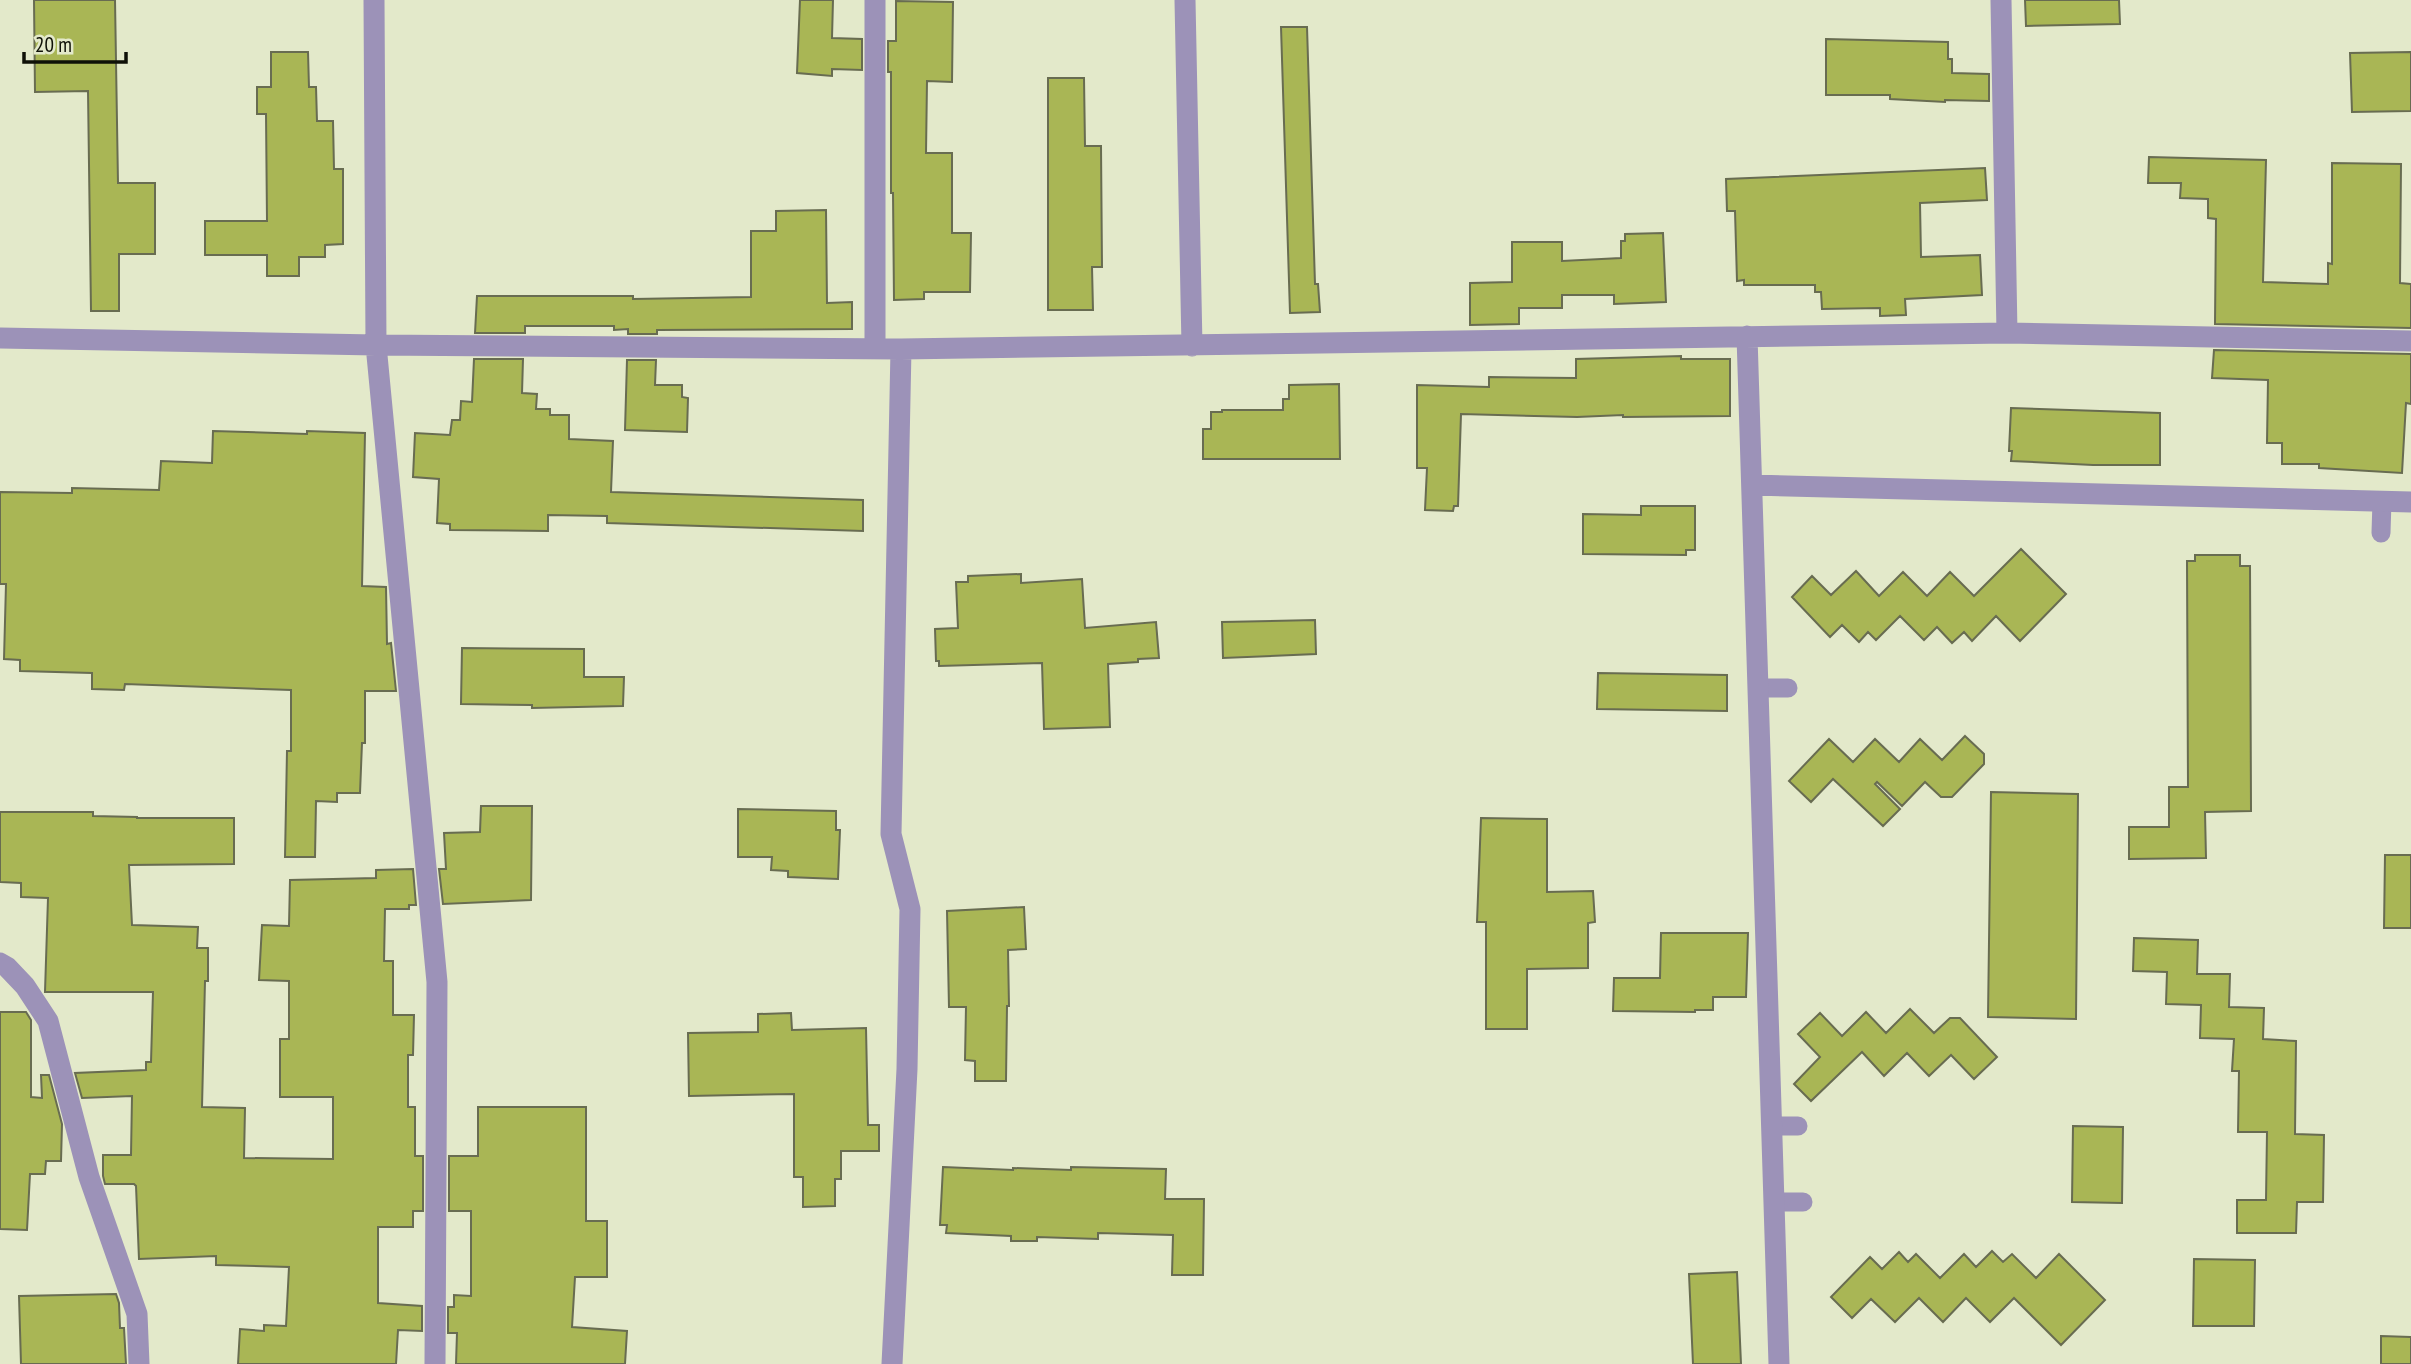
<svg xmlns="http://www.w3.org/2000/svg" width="2411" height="1364" font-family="'PT Sans Narrow',sans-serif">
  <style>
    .building { fill: #a9b655; stroke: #686c51; stroke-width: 2 }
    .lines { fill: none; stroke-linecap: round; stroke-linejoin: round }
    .lane { stroke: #9c92b8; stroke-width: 19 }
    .street { stroke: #9c92b8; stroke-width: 21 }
  </style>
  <rect width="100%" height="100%" fill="#e3e9ca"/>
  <path class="building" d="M 34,0 L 115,0 L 118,183 L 155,183 L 155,254 L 119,254 L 119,311 L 91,311 L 88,91 L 35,92 Z
    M 800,0 L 833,0 L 832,38 L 862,39 L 862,70 L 832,69 L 832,76 L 797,73 Z
    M 2025,0 L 2119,0 L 2120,24 L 2026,26 Z
    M 896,1 L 953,2 L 952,82 L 927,81 L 926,153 L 952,153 L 952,233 L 971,233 L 970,292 L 924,292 L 924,299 L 894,300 L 893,193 L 891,193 L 891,72 L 888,72 L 888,41 L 896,41 Z
    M 1281,27 L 1307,27 L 1315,284 L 1318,284 L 1320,312 L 1290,313 Z
    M 1826,39 L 1948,42 L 1948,59 L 1952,59 L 1952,73 L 1989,74 L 1989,101 L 1945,100 L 1945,102 L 1890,99 L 1890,95 L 1826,95 Z
    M 271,52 L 308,52 L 309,87 L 316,87 L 317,121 L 333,121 L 334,169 L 343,169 L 343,244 L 325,245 L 325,257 L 299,257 L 299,276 L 267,276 L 267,255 L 205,255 L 205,221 L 267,221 L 266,114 L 257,114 L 257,87 L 271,87 Z
    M 2411,52 L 2411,111 L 2352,112 L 2350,53 Z
    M 1048,78 L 1084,78 L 1085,146 L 1101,146 L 1102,267 L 1092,267 L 1093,310 L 1048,310 Z
    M 2149,157 L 2266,160 L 2263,282 L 2328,284 L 2328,263 L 2332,264 L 2332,163 L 2401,164 L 2400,283 L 2411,284 L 2411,328 L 2215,324 L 2216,219 L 2208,218 L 2208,199 L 2180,198 L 2181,183 L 2148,183 Z
    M 1985,168 L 1987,200 L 1920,203 L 1921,257 L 1980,255 L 1982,295 L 1905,299 L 1906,315 L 1880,316 L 1880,308 L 1822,309 L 1821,292 L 1815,292 L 1815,285 L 1744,285 L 1744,280 L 1737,281 L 1735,211 L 1727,211 L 1726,179 Z
    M 826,210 L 827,303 L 852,302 L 852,329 L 657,330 L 657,334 L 628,334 L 628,329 L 614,330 L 614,326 L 525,326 L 525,333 L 475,333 L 477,296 L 633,296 L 633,299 L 751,297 L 751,231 L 776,231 L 776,211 Z
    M 1663,233 L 1666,302 L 1614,304 L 1614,295 L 1562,295 L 1562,308 L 1519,308 L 1519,324 L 1470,325 L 1470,283 L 1512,282 L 1512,242 L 1562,242 L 1562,261 L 1621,258 L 1621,241 L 1625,241 L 1625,234 Z
    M 2214,350 L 2411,354 L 2411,404 L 2406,403 L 2402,473 L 2319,468 L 2319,464 L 2282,464 L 2282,443 L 2267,443 L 2268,380 L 2212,378 Z
    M 1681,356 L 1681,359 L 1730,359 L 1730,416 L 1623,417 L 1623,415 L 1577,417 L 1461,414 L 1458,506 L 1454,506 L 1453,511 L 1425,510 L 1427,468 L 1417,468 L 1417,385 L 1489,387 L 1489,377 L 1576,378 L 1576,359 Z
    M 474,359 L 523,359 L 522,393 L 537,394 L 536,409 L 550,409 L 550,415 L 569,415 L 569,439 L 613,441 L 611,492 L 863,500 L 863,531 L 607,523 L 607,516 L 548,515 L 548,531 L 450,530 L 450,524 L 437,523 L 439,479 L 413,477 L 415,433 L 450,435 L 452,420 L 460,420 L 461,401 L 472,402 Z
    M 627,360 L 656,360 L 655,385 L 682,385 L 682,397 L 688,398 L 687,432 L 625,430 Z
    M 1339,384 L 1340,459 L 1203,459 L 1203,429 L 1211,429 L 1211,412 L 1222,412 L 1222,410 L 1283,410 L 1283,399 L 1289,399 L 1289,385 Z
    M 2011,408 L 2160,413 L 2160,465 L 2093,465 L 2011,461 L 2012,451 L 2009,451 Z
    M 213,431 L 307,434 L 307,431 L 365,433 L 362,586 L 386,587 L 387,644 L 391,643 L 396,691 L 365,691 L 365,743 L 362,743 L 360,793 L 337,793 L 337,802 L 316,801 L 315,857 L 285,857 L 287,751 L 291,751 L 291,690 L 125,684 L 124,690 L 92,689 L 92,673 L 20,671 L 20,660 L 4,659 L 6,584 L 0,584 L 0,492 L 72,493 L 72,488 L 159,490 L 161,461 L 212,463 Z
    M 1641,506 L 1695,506 L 1695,550 L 1686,550 L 1686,555 L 1583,554 L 1583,514 L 1641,515 Z
    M 2021,549 L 2066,594 L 2020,641 L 1996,616 L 1972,641 L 1964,632 L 1952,643 L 1937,627 L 1924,640 L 1900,616 L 1876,640 L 1868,632 L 1859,642 L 1842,625 L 1830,637 L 1792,597 L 1812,576 L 1831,595 L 1856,571 L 1879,596 L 1903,572 L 1927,596 L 1950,572 L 1974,596 Z
    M 2195,555 L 2240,555 L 2240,566 L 2250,566 L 2251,811 L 2205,812 L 2206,858 L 2129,859 L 2129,827 L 2169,827 L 2169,787 L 2188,787 L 2187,561 L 2195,561 Z
    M 1021,574 L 1021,583 L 1082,579 L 1085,628 L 1156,622 L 1159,658 L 1138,659 L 1138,662 L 1108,664 L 1110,727 L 1044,729 L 1042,663 L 939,666 L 939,661 L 936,661 L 935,629 L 958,628 L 956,582 L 968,582 L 968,576 Z
    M 1315,620 L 1316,654 L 1223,658 L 1222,622 Z
    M 462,648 L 584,649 L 584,677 L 624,677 L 623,706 L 532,708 L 532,705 L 461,704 Z
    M 1598,673 L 1727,675 L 1727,711 L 1597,709 Z
    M 1965,736 L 1984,754 L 1984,764 L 1952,797 L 1941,797 L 1925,782 L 1902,806 L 1877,782 L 1875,784 L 1900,809 L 1883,826 L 1833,779 L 1811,802 L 1789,781 L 1829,739 L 1853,762 L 1875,739 L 1899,762 L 1920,739 L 1942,760 Z
    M 1991,792 L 2078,794 L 2076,1019 L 1988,1017 Z
    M 481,806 L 532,806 L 531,900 L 443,904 L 439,869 L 446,869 L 444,833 L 480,832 Z
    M 738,809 L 836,811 L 836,830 L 840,830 L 838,879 L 788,877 L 788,871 L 771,870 L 772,857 L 738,857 Z
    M 0,812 L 93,812 L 93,816 L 137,817 L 137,818 L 234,818 L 234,864 L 129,865 L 132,925 L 198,927 L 197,948 L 208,948 L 208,981 L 205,981 L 202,1107 L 245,1108 L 244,1158 L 333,1159 L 333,1097 L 280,1097 L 280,1039 L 289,1039 L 289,981 L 259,980 L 262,925 L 289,926 L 290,880 L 376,878 L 376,870 L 413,869 L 416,905 L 409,905 L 409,909 L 385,909 L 384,961 L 393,961 L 393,1015 L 414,1015 L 413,1055 L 408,1055 L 408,1107 L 415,1107 L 415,1156 L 423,1156 L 423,1211 L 413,1211 L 413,1227 L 378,1227 L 378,1303 L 422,1306 L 422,1331 L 398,1330 L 396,1364 L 238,1364 L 240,1329 L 264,1331 L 264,1325 L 286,1326 L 289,1267 L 216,1265 L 216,1256 L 139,1259 L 136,1186 L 134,1184 L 105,1184 L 103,1176 L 103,1155 L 131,1155 L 132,1096 L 82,1098 L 75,1073 L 146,1070 L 146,1062 L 151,1062 L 153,992 L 45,992 L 48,898 L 21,897 L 21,883 L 0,882 Z
    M 1481,818 L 1547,819 L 1547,892 L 1593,891 L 1595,922 L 1588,923 L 1588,968 L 1527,969 L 1527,1029 L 1486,1029 L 1486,922 L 1477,922 Z
    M 2385,855 L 2411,855 L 2411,928 L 2384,928 Z
    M 1024,907 L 1026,949 L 1008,950 L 1009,1006 L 1007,1006 L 1006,1081 L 975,1081 L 975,1061 L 965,1060 L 966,1007 L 949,1007 L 947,911 Z
    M 1661,933 L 1748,933 L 1746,997 L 1713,997 L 1713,1010 L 1695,1010 L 1695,1012 L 1613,1011 L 1614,978 L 1660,978 Z
    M 2134,938 L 2198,940 L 2197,974 L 2230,974 L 2229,1007 L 2264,1008 L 2263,1039 L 2296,1041 L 2295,1134 L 2324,1135 L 2323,1202 L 2297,1202 L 2296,1233 L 2237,1233 L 2237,1200 L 2266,1200 L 2267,1132 L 2238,1132 L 2239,1071 L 2232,1071 L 2234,1039 L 2200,1038 L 2201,1005 L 2166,1004 L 2167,972 L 2133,971 Z
    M 1910,1009 L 1934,1033 L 1950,1018 L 1960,1018 L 1997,1057 L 1974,1079 L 1951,1055 L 1929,1076 L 1907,1053 L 1884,1076 L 1862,1052 L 1811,1101 L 1794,1084 L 1820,1057 L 1798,1034 L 1820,1013 L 1842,1036 L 1866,1012 L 1886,1033 Z
    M 0,1012 L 26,1012 L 31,1020 L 31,1097 L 42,1098 L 41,1075 L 49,1075 L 62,1124 L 61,1161 L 46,1161 L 45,1174 L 30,1174 L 27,1230 L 0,1229 Z
    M 791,1013 L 792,1030 L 866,1028 L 868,1125 L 879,1125 L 879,1151 L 841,1151 L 841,1179 L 835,1179 L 835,1206 L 803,1207 L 803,1177 L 794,1177 L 794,1094 L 689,1096 L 688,1033 L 758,1032 L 758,1014 Z
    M 478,1107 L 586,1107 L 586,1221 L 607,1221 L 607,1277 L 575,1277 L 572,1327 L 627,1331 L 625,1364 L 456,1364 L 457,1333 L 448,1333 L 448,1307 L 454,1307 L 454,1295 L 471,1296 L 471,1211 L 449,1211 L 449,1156 L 478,1156 Z
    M 2073,1126 L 2123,1127 L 2122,1203 L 2072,1202 Z
    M 943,1167 L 1013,1170 L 1013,1168 L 1071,1170 L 1071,1167 L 1166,1169 L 1165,1199 L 1204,1199 L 1203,1275 L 1172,1275 L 1173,1235 L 1098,1233 L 1098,1239 L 1037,1237 L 1037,1241 L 1011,1241 L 1011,1236 L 946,1233 L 947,1225 L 940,1225 Z
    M 1992,1251 L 2003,1262 L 2012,1254 L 2036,1278 L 2059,1254 L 2105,1300 L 2061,1345 L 2014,1298 L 1990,1322 L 1966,1298 L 1943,1322 L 1919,1298 L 1895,1322 L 1871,1299 L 1852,1318 L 1831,1297 L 1870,1257 L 1882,1269 L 1899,1252 L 1908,1262 L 1916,1254 L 1940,1278 L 1964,1254 L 1976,1267 Z
    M 2194,1259 L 2255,1260 L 2254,1326 L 2193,1326 Z
    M 1737,1272 L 1741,1364 L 1693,1364 L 1689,1274 Z
    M 116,1294 L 119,1303 L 120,1328 L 124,1328 L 126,1364 L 21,1364 L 19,1296 Z
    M 2381,1336 L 2411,1337 L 2411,1364 L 2381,1364 Z"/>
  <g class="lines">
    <path class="lane" d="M 2381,533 L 2382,501
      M 1758,688 L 1788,688
      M 1772,1126 L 1798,1126
      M 1774,1202 L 1803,1202"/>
    <path class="street" d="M 374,0 L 376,345 L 437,982 L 435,1364
      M 875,0 L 875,348
      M 1185,0 L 1192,346
      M 2001,0 L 2007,333
      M 1747,336 L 1779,1364
      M 0,338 L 376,345 L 901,349 L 2007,333 L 2411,341
      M 1752,485 L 2411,502
      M 0,963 L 7,967 L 25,986 L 48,1021 L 89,1177 L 137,1314 L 139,1364
      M 892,1364 L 907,1069 L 910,909 L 891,834 L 901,349"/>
  </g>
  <path d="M24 52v10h102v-10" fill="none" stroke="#0f1107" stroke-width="3.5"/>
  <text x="35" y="52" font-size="21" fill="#0f1107" stroke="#e3e9ca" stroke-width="5" paint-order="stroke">20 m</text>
</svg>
